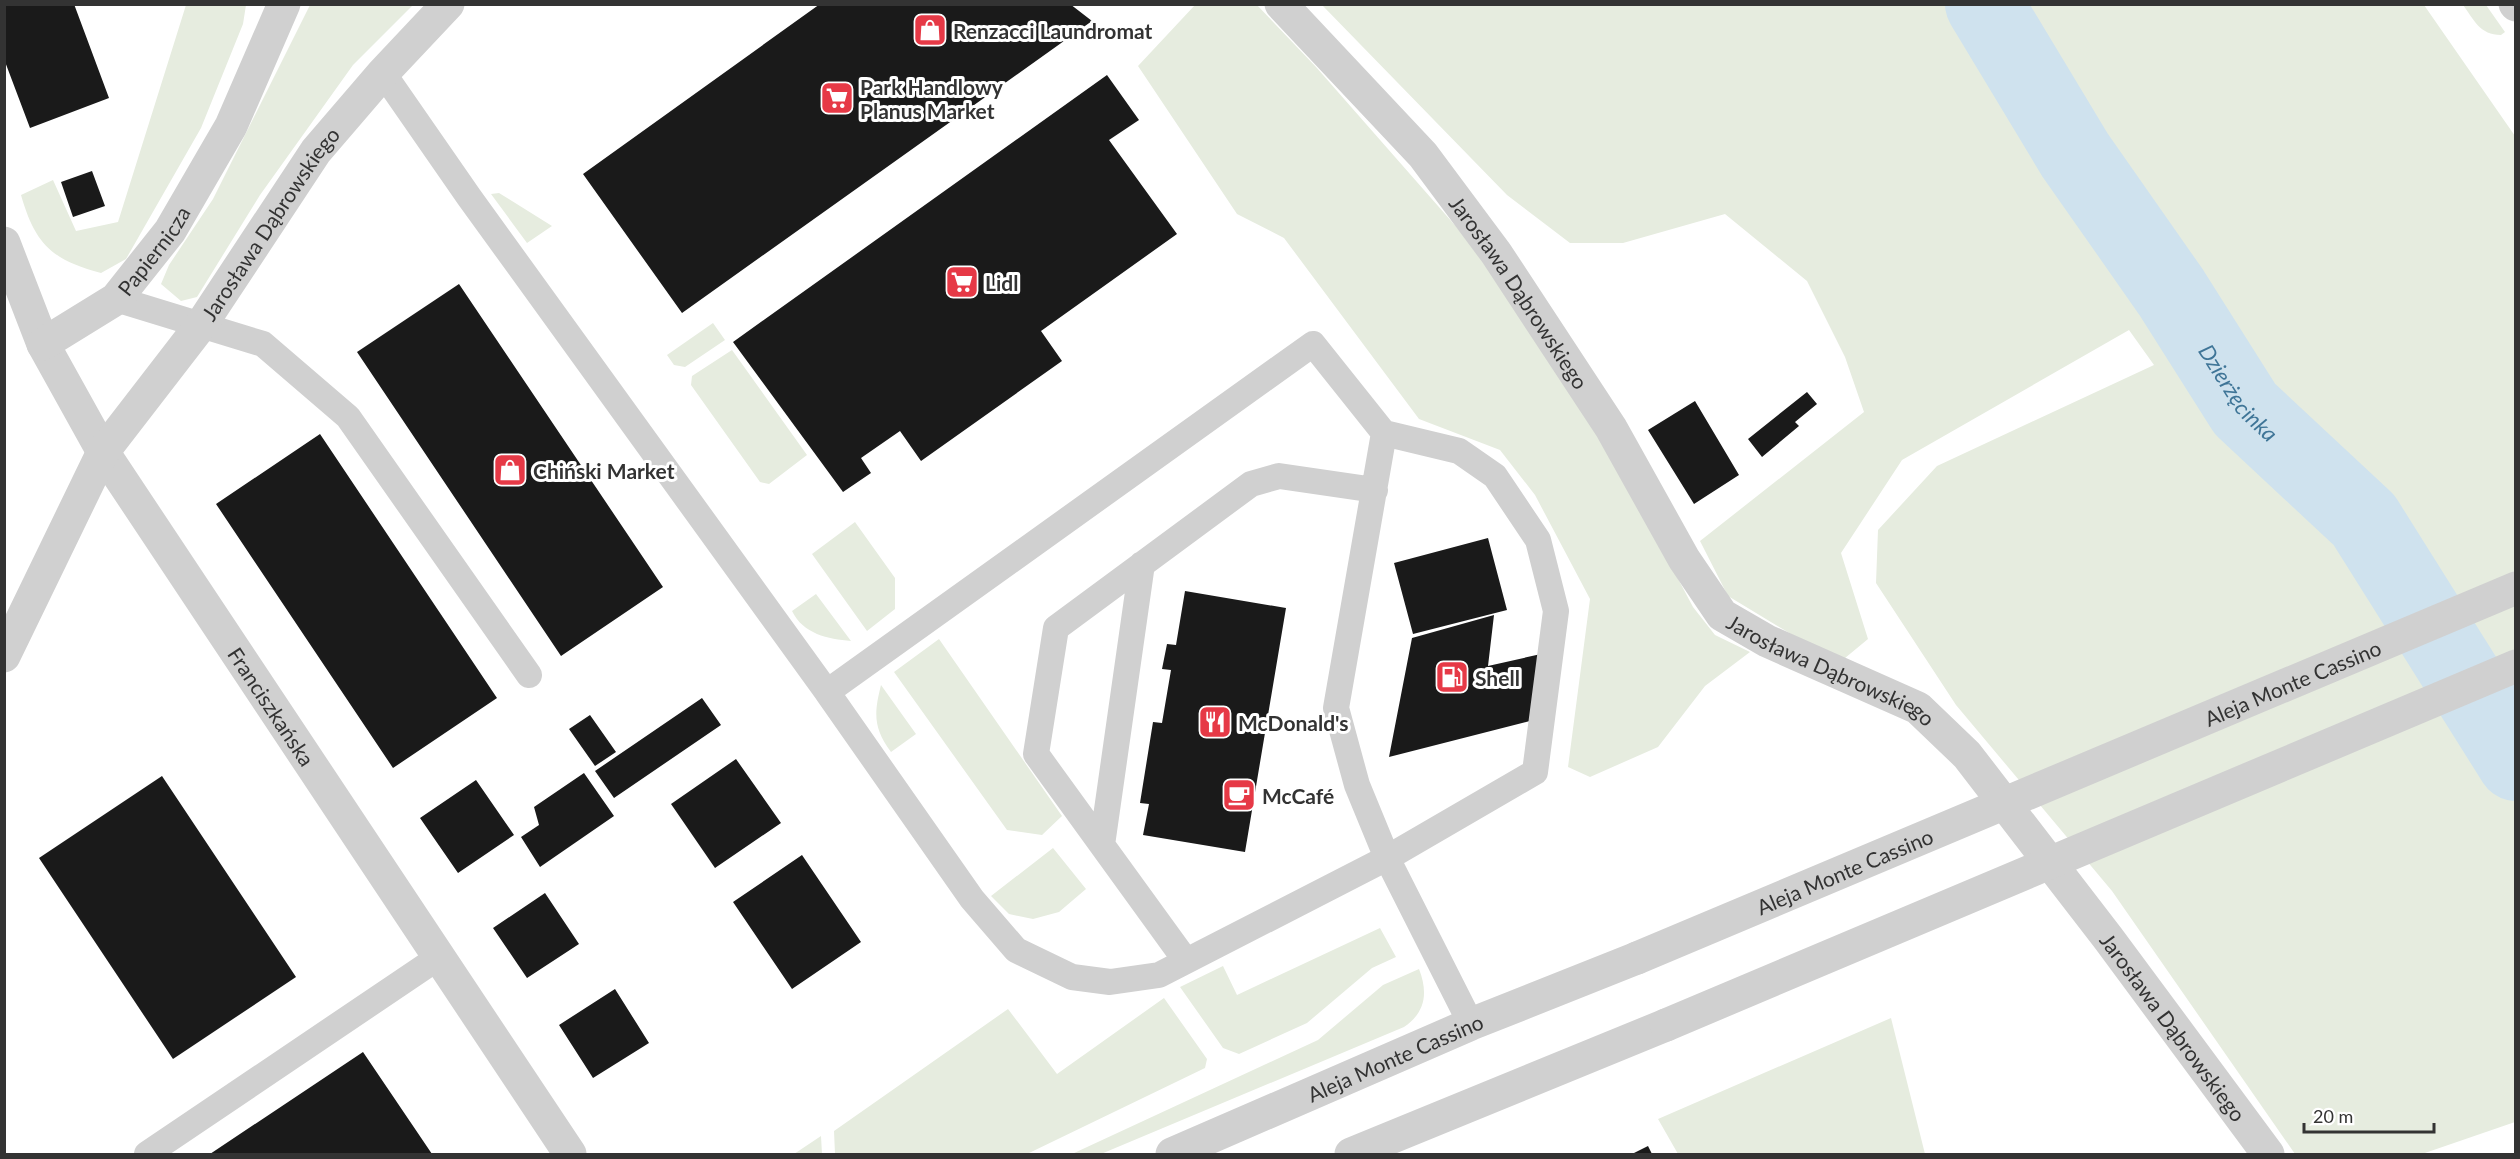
<svg xmlns="http://www.w3.org/2000/svg" width="2520" height="1159" font-family="Lato,sans-serif">
  <style>
    .green { fill: #e6ecdf }
    .lines { fill: none; stroke-linecap: round; stroke-linejoin: round }
    .river { stroke: #cfe2ee; stroke-width: 78 }
    .building { fill: #1a1a1a }
    .service { stroke: #d0d0d0; stroke-width: 26 }
    .minor { stroke: #d0d0d0; stroke-width: 33 }
    .tertiary { stroke: #d0d0d0; stroke-width: 33 }
    .tertiary-bridge { stroke: #d0d0d0; stroke-width: 33 }
    .labels { text-anchor: middle; dominant-baseline: central; stroke-width: 6; stroke-linejoin: round; paint-order: stroke }
    .poi-label { font-size: 21px; font-weight: bold; fill: #333; stroke: #fff; text-anchor: start }
    .street-label { font-size: 21px; fill: #333; stroke: #fff }
    .water-label { font-size: 22px; font-style: italic; fill: #3f7597; stroke: #fff }
  </style>
  <rect width="100%" height="100%" fill="#fff"/>
  <path class="green" d="M 186,5 L 246,5 L 243,24 L 201,128 L 126,259 L 101,273 C 52,260 35,244 21,195 L 53,180 L 76,231 L 118,222 Z
    M 310,5 L 413,5 L 353,65 L 260,195 L 197,297 L 181,301 L 161,284 L 169,265 L 213,199 Z
    M 1195,5 L 1257,5 L 1316,67 L 1474,247 L 1605,441 L 1693,607 L 1715,635 L 1750,652 L 1705,686 L 1658,747 L 1590,777 L 1568,767 L 1590,599 L 1535,495 L 1500,450 L 1419,419 L 1284,238 L 1237,214 L 1138,66 Z
    M 1322,5 L 2424,5 L 2515,136 L 2515,1122 L 2422,1154 L 2295,1154 L 2112,891 L 1956,705 L 1876,583 L 1878,530 L 1937,466 L 2154,365 L 2129,330 L 1902,460 L 1841,553 L 1868,639 L 1839,663 L 1728,596 L 1700,541 L 1864,412 L 1845,357 L 1807,281 L 1725,214 L 1623,243 L 1570,243 L 1507,195 Z
    M 2463,5 L 2486,5 L 2505,32 L 2501,35 C 2480,35 2474,20 2463,5 Z
    M 499,193 L 552,226 L 527,243 L 491,194 Z
    M 713,323 L 725,340 L 685,367 L 674,365 L 667,355 Z
    M 732,350 L 807,455 L 769,484 L 760,482 L 691,385 L 692,376 Z
    M 855,522 L 895,578 L 895,609 L 867,631 L 812,554 Z
    M 816,594 L 851,641 C 828,639 803,634 792,611 Z
    M 939,639 L 1062,816 L 1042,835 L 1007,830 L 894,672 Z
    M 881,685 L 916,734 L 891,752 C 873,728 874,713 881,685 Z
    M 1053,848 L 1086,889 L 1059,912 L 1033,919 L 1009,914 L 991,896 Z
    M 1380,928 L 1396,957 L 1372,968 L 1307,1023 L 1239,1054 L 1223,1048 L 1180,987 L 1223,966 L 1237,995 Z
    M 1419,969 C 1428,992 1426,1012 1404,1027 L 1101,1154 L 1072,1154 L 1318,1040 L 1383,985 Z
    M 1164,998 L 1207,1059 L 1205,1068 L 1027,1154 L 835,1154 L 834,1131 L 1008,1009 L 1057,1074 Z
    M 1891,1018 L 1925,1154 L 1678,1154 L 1658,1119 Z
    M 821,1136 L 822,1154 L 794,1154 Z"/>
  <g class="lines">
    <path class="river" id="s1" d="M 1984,4 L 2075,155 L 2171,292 L 2245,409 L 2364,520 L 2516,762"/>
  </g>
  <path class="building" d="M 4,4 L 74,4 L 109,98 L 30,128 L 4,59 Z
    M 820,4 L 1070,4 L 1092,21 L 682,313 L 583,174 Z
    M 1107,75 L 1139,120 L 1109,140 L 1177,234 L 1041,331 L 1062,361 L 921,461 L 900,431 L 861,458 L 871,473 L 843,492 L 733,342 Z
    M 92,171 L 105,206 L 73,217 L 61,182 Z
    M 459,284 L 663,587 L 561,656 L 357,352 Z
    M 1807,392 L 1817,404 L 1795,422 L 1799,426 L 1762,457 L 1748,439 Z
    M 1695,401 L 1739,475 L 1694,504 L 1648,430 Z
    M 320,434 L 497,698 L 393,768 L 216,504 Z
    M 1488,538 L 1507,610 L 1413,634 L 1394,563 Z
    M 1185,591 L 1286,608 L 1245,852 L 1143,835 L 1149,804 L 1140,803 L 1153,722 L 1162,723 L 1171,670 L 1162,669 L 1167,644 L 1176,645 Z
    M 1494,615 L 1488,666 L 1541,654 L 1534,720 L 1389,757 L 1412,638 Z
    M 702,698 L 721,725 L 614,798 L 595,771 Z
    M 590,715 L 616,752 L 595,766 L 569,729 Z
    M 736,759 L 781,823 L 715,868 L 671,804 Z
    M 584,773 L 614,816 L 540,867 L 521,837 L 539,825 L 534,807 Z
    M 162,776 L 296,977 L 173,1059 L 39,858 Z
    M 476,780 L 514,835 L 458,873 L 420,818 Z
    M 802,855 L 861,942 L 792,989 L 733,902 Z
    M 545,893 L 579,944 L 527,978 L 493,928 Z
    M 615,989 L 649,1043 L 593,1078 L 559,1025 Z
    M 363,1052 L 432,1154 L 210,1154 Z
    M 1648,1146 L 1652,1154 L 1632,1154 Z"/>
  <g class="lines">
    <path class="service" d="M 383,73 L 469,197 L 827,692 L 1313,344 L 1384,433 L 1336,708 L 1357,785 L 1387,858 L 1471,1024
      M 116,299 L 263,344 L 348,417 L 529,675
      M 827,692 L 972,899 L 1016,950 L 1072,977 L 1110,982 L 1159,975 L 1387,858 L 1535,772 L 1556,611 L 1538,540 L 1495,476 L 1459,451 L 1384,433
      M 1102,845 L 1142,564
      M 1186,961 L 1036,754 L 1056,628 L 1251,484 L 1279,476 L 1375,490
      M 147,1154 L 439,957"/>
    <g class="minor">
      <path id="s2" d="M 1281,4 L 1423,155 L 1496,253 L 1611,428 L 1684,559 L 1722,615 L 1767,641 L 1918,708 L 1967,755 L 2108,938 L 2268,1154"/>
      <path d="M 2515,4 L 2516,5"/>
      <path id="s3" d="M 4,243 L 43,344 L 103,452 L 570,1154"/>
      <path id="s4" d="M 43,344 L 116,299 L 170,231 L 231,126 L 284,4"/>
      <path id="s5" d="M 4,656 L 103,452 L 201,325 L 316,151 L 383,73 L 448,4"/>
    </g>
    <g class="tertiary">
      <path id="s6" d="M 1172,1154 L 1471,1024 L 1637,958"/>
      <path d="M 1351,1154 L 1666,1025"/>
    </g>
    <g class="tertiary-bridge">
      <path id="s7" d="M 1637,958 L 2516,588"/>
      <path d="M 1666,1025 L 2516,666"/>
    </g>
  </g>
  <defs>
    <symbol id="shop-square" viewBox="-11 -11 22 22"><rect x="-9" y="-9" width="18" height="18" rx="4" fill="#e63946" stroke="#fff"/><path d="M-5-2.5h2.3a2.7 3.5 0 0 1 5.4 0H5L5.5 6h-11ZM-1.5-2.5h3a1.5 2.3 0 0 0-3 0Z" fill="#fff"/></symbol>
    <symbol id="supermarket-square" viewBox="-11 -11 22 22"><rect x="-9" y="-9" width="18" height="18" rx="4" fill="#e63946" stroke="#fff"/><path d="M-6-5.5h2.5l.6 2H6L4.5 2H-2.5L-4.4-4H-6ZM-1.5 3.2a1.3 1.3 0 1 0 .1 0ZM3 3.2a1.3 1.3 0 1 0 .1 0Z" fill="#fff"/></symbol>
    <symbol id="fuel-square" viewBox="-11 -11 22 22"><rect x="-9" y="-9" width="18" height="18" rx="4" fill="#e63946" stroke="#fff"/><path d="M-5.5-6h7V0h2V4h1.3V-2.5L3-4.5l.8-.8L6-3V5H2.5V1h-1V6h-7ZM-4.2-4.7v3.2H.2V-4.7Z" fill="#fff"/></symbol>
    <symbol id="restaurant-square" viewBox="-11 -11 22 22"><rect x="-9" y="-9" width="18" height="18" rx="4" fill="#e63946" stroke="#fff"/><path d="M-5-6h1v4h1v-4h1v4h1v-4h1v5L-1.5 .5V6h-2V.5L-5-1ZM5-6V6H3V1.5H1.5Q1.5-4 5-6Z" fill="#fff"/></symbol>
    <symbol id="cafe-square" viewBox="-11 -11 22 22"><rect x="-9" y="-9" width="18" height="18" rx="4" fill="#e63946" stroke="#fff"/><path d="M-5.5-4.5H6V0H3Q3 3.5 0 3.5H-2.5Q-5.5 3.5-5.5 0ZM3-3.2v2h1.7v-2ZM-6 4.5H4V6H-6Z" fill="#fff"/></symbol>
  </defs>
  <g fill-rule="evenodd">
    <use href="#shop-square" x="911" y="11" width="38" height="38"/>
    <use href="#supermarket-square" x="818" y="79" width="38" height="38"/>
    <use href="#supermarket-square" x="943" y="263" width="38" height="38"/>
    <use href="#shop-square" x="491" y="451" width="38" height="38"/>
    <use href="#fuel-square" x="1433" y="658" width="38" height="38"/>
    <use href="#restaurant-square" x="1196" y="703" width="38" height="38"/>
    <use href="#cafe-square" x="1220" y="776" width="38" height="38"/>
  </g>
  <g class="labels">
    <g class="poi-label">
      <text x="953" y="30">Renzacci Laundromat</text>
      <text x="860" y="86">Park Handlowy<tspan x="860" dy="24">Planus Market</tspan></text>
      <text x="985" y="282">Lidl</text>
      <text x="533" y="470">Chiński Market</text>
      <text x="1475" y="677">Shell</text>
      <text x="1238" y="722">McDonald's</text>
      <text x="1262" y="795">McCafé</text>
    </g>
    <g class="street-label">
      <text stroke="none"><textPath href="#s5" startOffset="510">Jarosława Dąbrowskiego</textPath></text>
      <text stroke="none"><textPath href="#s4" startOffset="147">Papiernicza</textPath></text>
      <text stroke="none"><textPath href="#s2" startOffset="375">Jarosława Dąbrowskiego</textPath></text>
      <text stroke="none"><textPath href="#s2" startOffset="879">Jarosława Dąbrowskiego</textPath></text>
      <text stroke="none"><textPath href="#s7" startOffset="711">Aleja Monte Cassino</textPath></text>
      <text stroke="none"><textPath href="#s3" startOffset="537">Franciszkańska</textPath></text>
      <text stroke="none"><textPath href="#s7" startOffset="225">Aleja Monte Cassino</textPath></text>
      <text stroke="none"><textPath href="#s2" startOffset="1383">Jarosława Dąbrowskiego</textPath></text>
      <text stroke="none"><textPath href="#s6" startOffset="243">Aleja Monte Cassino</textPath></text>
    </g>
    <g class="water-label">
      <text stroke="none"><textPath href="#s1" startOffset="465">Dzierżęcinka</textPath></text>
    </g>
  </g>
  <rect width="2520" height="1159" fill="none" stroke="#333333" stroke-width="12"/>
  <path d="M2304 1123v9h130v-9" fill="none" stroke="#333333" stroke-width="3"/>
  <text x="2313" y="1123" font-size="18" fill="#333333" stroke="#ffffff" stroke-width="4.5" paint-order="stroke">20 m</text>
</svg>
